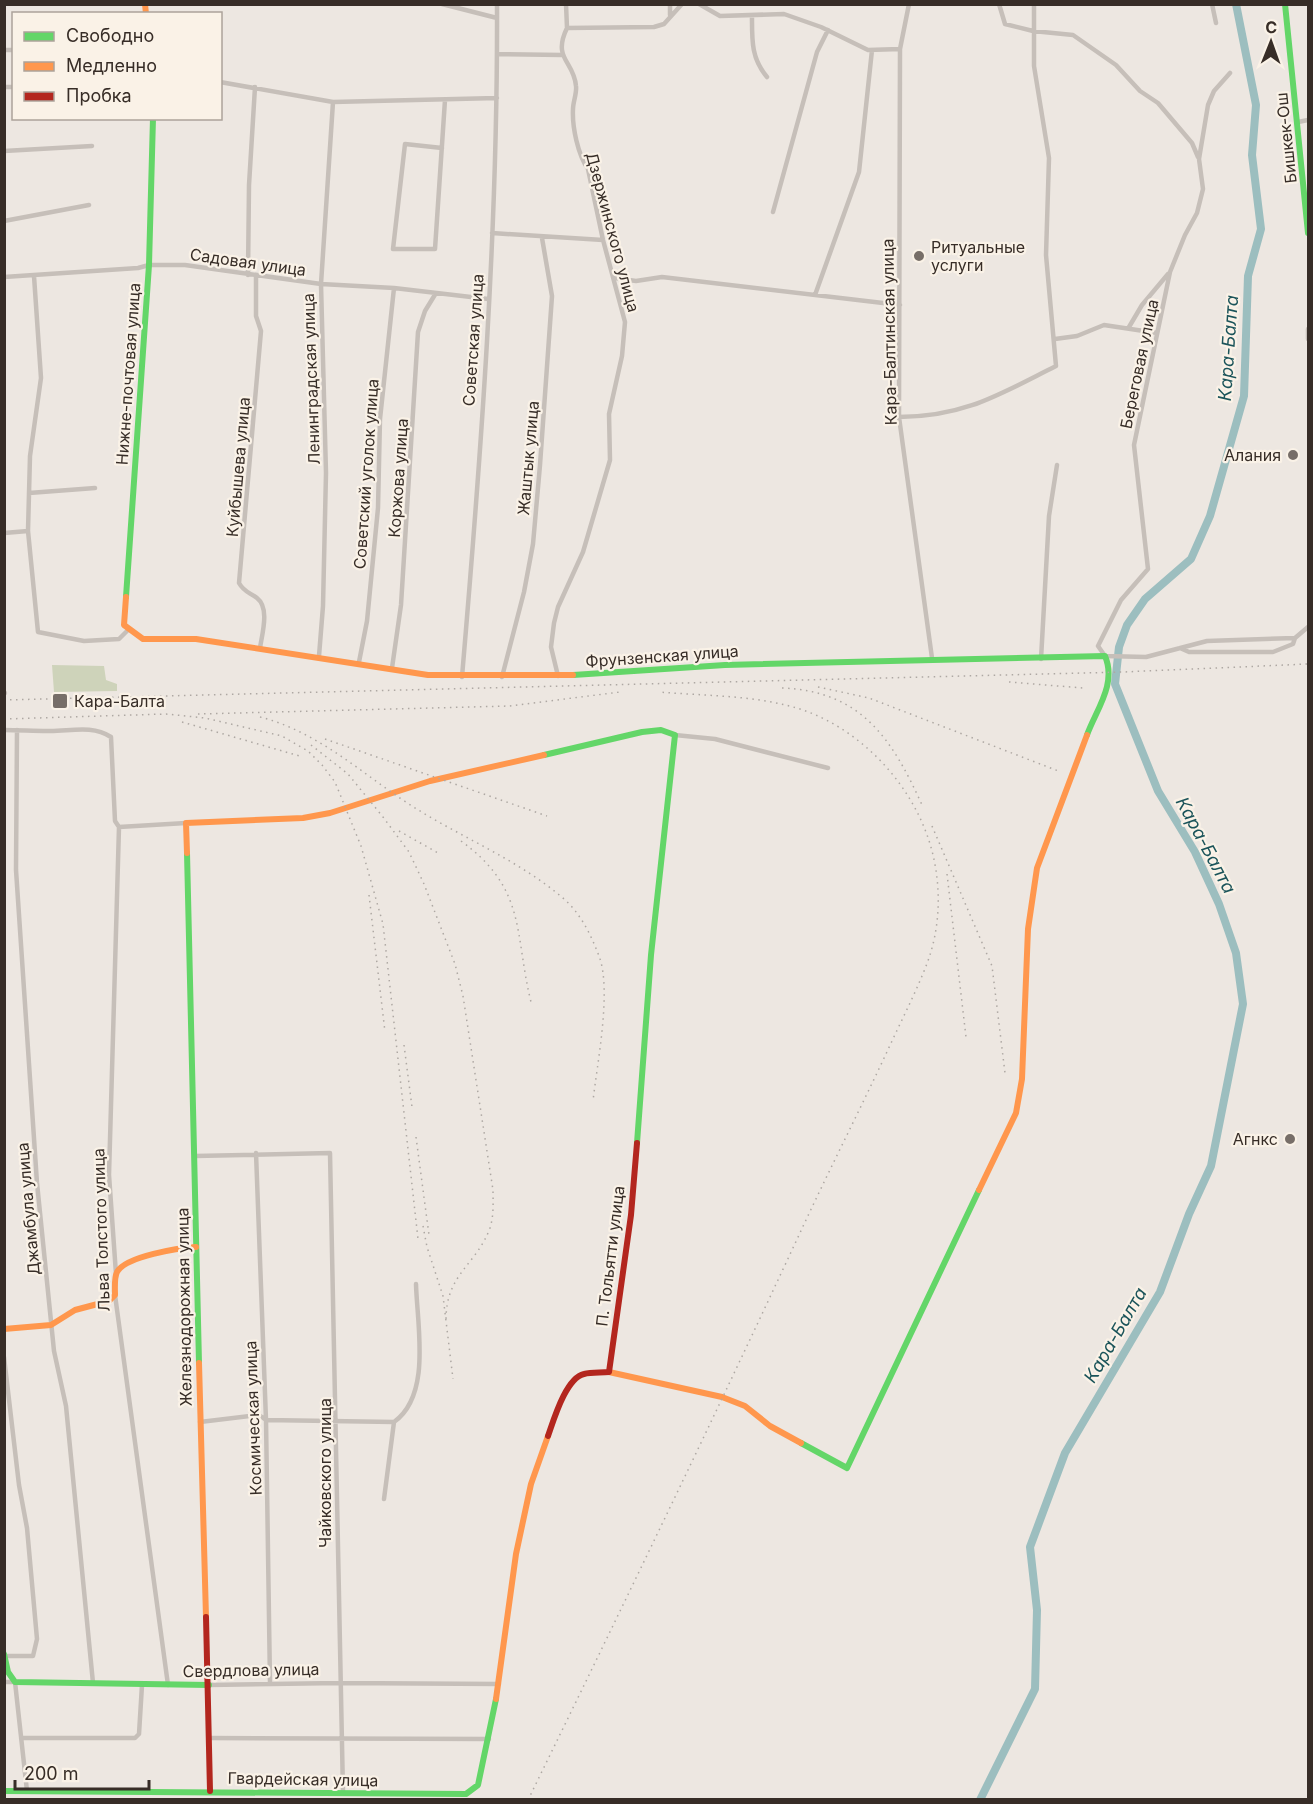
<svg xmlns="http://www.w3.org/2000/svg" width="1313" height="1804" font-family="Inter,sans-serif">
  <style>
    .green { fill: #ced3ba }
    .lines { fill: none; stroke-linecap: round; stroke-linejoin: round }
    .river { stroke: #9cbebf; stroke-width: 8 }
    .street { stroke: #c6bfb9; stroke-width: 4.5 }
    .fast { stroke: #63d668; stroke-width: 6 }
    .slow { stroke: #ff974d; stroke-width: 6 }
    .jam { stroke: #b3261e; stroke-width: 6 }
    .rail { stroke: #aea8a3; stroke-width: 1.5; stroke-dasharray: 1.5 4.5; stroke-linecap: butt }
    .poi-dot { fill: #776e68; stroke: #faf2e7; stroke-width: 2 }
    .labels { text-anchor: middle; dominant-baseline: central; stroke-width: 4.5; stroke-linejoin: round; paint-order: stroke }
    .street-label { font-size: 16px; fill: #372d27; stroke: #faf2e7 }
    .poi-label { font-size: 16px; fill: #372d27; stroke: #faf2e7; text-anchor: start }
    .water-label { font-size: 18px; font-style: italic; fill: #1b545a; stroke: #faf2e7 }
  </style>
  <rect width="100%" height="100%" fill="#ede7e1"/>
  <path class="green" d="M 52,665 L 104,666 L 106,680 L 117,684 L 117,691 L 54,692 Z"/>
  <g class="lines">
    <path class="river" d="M 980,1800 L 1035,1689 L 1037,1610 L 1030,1547 L 1065,1453 L 1160,1292 L 1189,1214 L 1211,1166 L 1243,1004 L 1236,953 L 1219,904 L 1195,852 L 1158,791 L 1115,684 L 1119,647 L 1127,625 L 1145,599 L 1191,559 L 1210,516 L 1244,396 L 1248,276 L 1261,229 L 1252,155 L 1256,105 L 1236,4"/>
    <path class="street" d="M 442,4 L 497,18
      M 566,4 L 567,28
      M 670,4 L 670,15
      M 699,4 L 720,16 L 784,14 L 821,27 L 868,50 L 900,49
      M 909,4 L 900,49 L 899,417 L 932,658
      M 999,4 L 1005,24 L 1033,31 L 1073,35 L 1116,65 L 1140,91 L 1158,103 L 1192,143 L 1198,157
      M 1212,4 L 1216,23
      M 752,16 C 752,40 751,58 767,77
      M 4,50 L 14,50
      M 497,54 L 562,55
      M 1230,73 L 1214,91 L 1208,105 L 1199,159 L 1203,189 L 1197,213 L 1185,235 L 1170,272 L 1134,445 L 1148,569 L 1121,600 L 1098,646 L 1105,656 L 1146,657 L 1207,641 L 1295,638
      M 220,82 L 333,102 L 497,98
      M 4,87 L 14,87
      M 1298,122 L 1308,120
      M 442,148 L 405,144 L 393,249 L 435,249 L 445,100
      M 4,151 L 92,146
      M 773,212 L 817,52 L 828,30
      M 4,221 L 89,205
      M 492,233 L 603,240
      M 248,275 L 249,185 L 255,87
      M 34,276 L 41,378 L 30,456 L 28,531 L 38,632 L 84,641 L 119,639 L 128,630
      M 4,277 L 138,268 L 149,265 L 185,265 L 321,284 L 394,288 L 488,299
      M 256,277 L 256,316 L 261,331 L 239,583 C 244,592 249,592 257,598 C 270,608 262,634 260,648
      M 615,278 L 636,281 L 662,277 L 900,305
      M 815,295 L 859,172 L 872,50
      M 1129,327 L 1142,305 L 1168,274
      M 1308,329 L 1308,339
      M 1055,339 L 1077,336 L 1104,325 L 1157,333
      M 899,417 C 964,417 1000,394 1056,366 L 1046,255 L 1049,158 L 1034,66 L 1034,4
      M 29,493 L 95,488
      M 4,533 L 28,531
      M 1180,648 L 1189,652 L 1273,652 L 1293,644 L 1295,638 L 1308,627
      M 319,656 L 323,606 L 326,473 L 321,284 L 333,102
      M 1041,659 L 1049,516 L 1057,465
      M 359,662 L 367,621 L 378,508 L 380,419 L 394,288
      M 392,668 L 401,605 L 418,332 L 425,311 L 436,293
      M 558,676 L 551,647 L 554,623 L 558,607 L 583,552 L 610,460 L 609,414 L 622,356 L 625,322 L 603,240 L 588,169 C 578,155 572,127 573,109 C 573,102 577,93 576,86 C 574,61 552,59 567,28 L 654,27 L 664,24 L 682,4
      M 462,677 C 481,454 498,229 497,4
      M 502,677 L 524,592 L 533,544 L 540,465 L 552,296 L 542,238
      M 4,693 L 5,693
      M 4,730 C 19,730 33,731 47,731 C 68,732 91,724 111,737 L 115,821 L 119,827 L 109,1175 L 116,1274
      M 17,730 L 16,870 L 37,1183 L 54,1351 L 66,1406 L 93,1683
      M 675,735 L 715,739 L 828,768
      M 119,827 L 186,823
      M 256,1153 L 266,1420 L 270,1683
      M 195,1156 L 330,1153 L 343,1793
      M 115,1295 L 168,1685
      M 4,1357 L 19,1485 L 27,1528 L 37,1639 L 33,1656 L 5,1656
      M 200,1422 L 259,1415 L 266,1420 L 394,1422
      M 384,1499 L 394,1422 C 432,1395 417,1325 416,1284
      M 4,1682 L 15,1682 L 27,1791
      M 209,1685 L 339,1683 L 499,1684
      M 21,1738 L 135,1738 L 139,1734 L 142,1685
      M 209,1738 L 489,1739"/>
    <path class="fast" d="M 1285,4 L 1308,233
      M 126,597 L 149,265 L 153,118
      M 573,675 L 725,665 L 1105,656 C 1117,684 1096,710 1087,735
      M 544,755 L 642,732 L 661,730 L 675,735 L 651,955 L 637,1143
      M 187,853 L 199,1363
      M 801,1443 L 847,1468 L 979,1190
      M 4,1654 L 8,1672 L 15,1682 L 209,1685
      M 4,1791 L 466,1794 L 478,1785 L 496,1699"/>
    <path class="slow" d="M 145,4 L 146,14
      M 126,597 L 124,625 L 143,639 L 196,639 L 428,675 L 573,675
      M 187,853 L 186,823 L 303,818 L 330,813 L 430,781 L 544,755
      M 979,1190 L 1016,1113 L 1022,1079 L 1028,929 L 1037,868 L 1087,735
      M 4,1329 L 51,1325 L 75,1310 L 109,1301 L 115,1295 C 115,1288 114,1278 117,1272 C 126,1256 179,1248 196,1247
      M 199,1363 L 206,1617
      M 609,1372 L 722,1397 L 745,1406 L 770,1426 L 801,1443
      M 496,1699 L 516,1554 L 531,1484 L 548,1436"/>
    <path class="jam" d="M 548,1436 C 554,1419 566,1378 584,1374 C 592,1372 601,1373 609,1372 L 631,1215 L 637,1143
      M 206,1617 L 210,1791"/>
    <path class="rail" d="M 1009,682 L 1083,688
      M 818,687 L 869,698 L 1061,772
      M 782,688 C 863,691 893,741 923,807
      M 4,700 L 1123,672 L 1308,664
      M 198,714 L 509,706 L 620,692
      M 260,717 C 319,732 362,774 412,806 C 462,838 519,860 564,899 C 581,914 591,935 599,956 C 612,990 597,1064 593,1101
      M 4,719 L 166,714 L 205,718 L 282,736 L 308,751 L 322,765 L 335,782 L 361,846 L 383,924 L 418,1239
      M 182,722 L 303,757
      M 325,739 L 547,816
      M 311,745 L 348,774 L 383,817 L 409,852 L 424,884 L 455,964 L 463,996 L 493,1190 C 493,1203 494,1215 490,1228 C 476,1266 446,1273 446,1320
      M 932,826 L 992,966 L 1005,1073
      M 399,831 L 440,854
      M 461,841 C 527,889 514,933 531,1002
      M 947,874 L 966,1037
      M 369,895 L 385,1032
      M 404,1045 L 412,1107
      M 416,1137 L 429,1235
      M 423,1226 L 427,1247 L 443,1296 L 453,1379
      M 528,1800 C 620,1612 711,1424 799,1235 C 829,1170 862,1106 892,1041 C 905,1013 919,986 929,958 C 940,925 941,889 933,855 C 918,791 866,732 803,710 C 758,695 706,696 659,692"/>
  </g>
  <g class="poi-dot">
    <circle cx="919" cy="256" r="6"/>
    <circle cx="1293" cy="455" r="6"/>
    <rect x="52" y="693" width="16" height="16" rx="3"/>
    <circle cx="1290" cy="1139" r="6"/>
  </g>
  <g class="labels">
    <g class="street-label">
      <text transform="translate(1286 138) rotate(-96)">Бишкек-Ош</text>
      <text transform="translate(613 232) rotate(75)">Дзержинского улица</text>
      <text transform="translate(248 262) rotate(8)">Садовая улица</text>
      <text transform="translate(889 332) rotate(-91)">Кара-Балтинская улица</text>
      <text transform="translate(473 340) rotate(-86)">Советская улица</text>
      <text transform="translate(1139 364) rotate(-78)">Береговая улица</text>
      <text transform="translate(128 374) rotate(-86)">Нижне-почтовая улица</text>
      <text transform="translate(311 379) rotate(-92)">Ленинградская улица</text>
      <text transform="translate(528 458) rotate(-85)">Жаштык улица</text>
      <text transform="translate(238 467) rotate(-85)">Куйбышева улица</text>
      <text transform="translate(366 474) rotate(-86)">Советский уголок улица</text>
      <text transform="translate(398 478) rotate(-86)">Коржова улица</text>
      <text transform="translate(662 656) rotate(-4)">Фрунзенская улица</text>
      <text transform="translate(28 1209) rotate(-95)">Джамбула улица</text>
      <text transform="translate(101 1230) rotate(-92)">Льва Толстого улица</text>
      <text transform="translate(610 1256) rotate(-83)">П. Тольятти улица</text>
      <text transform="translate(184 1307) rotate(-91)">Железнодорожная улица</text>
      <text transform="translate(253 1418) rotate(-92)">Космическая улица</text>
      <text transform="translate(325 1473) rotate(-90)">Чайковского улица</text>
      <text transform="translate(251 1670) rotate(-1)">Свердлова улица</text>
      <text transform="translate(303 1779) rotate(1)">Гвардейская улица</text>
    </g>
    <g class="poi-label">
      <text x="931" y="247">Ритуальные<tspan x="931" dy="18">услуги</tspan></text>
      <text x="1281" y="455" text-anchor="end">Алания</text>
      <text x="74" y="701">Кара-Балта</text>
      <text x="1278" y="1139" text-anchor="end">Агнкс</text>
    </g>
    <g class="water-label">
      <text transform="translate(1228 348) rotate(-86)">Кара-Балта</text>
      <text transform="translate(1206 845) rotate(62)">Кара-Балта</text>
      <text transform="translate(1115 1335) rotate(-60)">Кара-Балта</text>
    </g>
  </g>
  <rect width="1313" height="1804" fill="none" stroke="#372d27" stroke-width="12"/>
  <rect x="12" y="12" width="210" height="108" fill="#faf2e7" stroke="#aca39a" stroke-width="1.5"/>
  <rect x="24" y="32" width="30" height="9" fill="#63d668" stroke="#aca39a" stroke-width="1.5"/>
  <text x="66" y="42" font-size="18" fill="#372d27">Свободно</text>
  <rect x="24" y="62" width="30" height="9" fill="#ff974d" stroke="#aca39a" stroke-width="1.5"/>
  <text x="66" y="72" font-size="18" fill="#372d27">Медленно</text>
  <rect x="24" y="92" width="30" height="9" fill="#b3261e" stroke="#aca39a" stroke-width="1.5"/>
  <text x="66" y="102" font-size="18" fill="#372d27">Пробка</text>
  <g transform="translate(1271 42) rotate(1)" stroke="#faf2e7" stroke-width="4.5" paint-order="stroke">
  <path d="M0-4.5L10 22L0 15L-10 22Z" fill="#372d27"/>
  <text y="-9" font-size="16" font-weight="bold" text-anchor="middle" fill="#372d27">С</text>
  </g>
  <path d="M15 1780v9h134v-9" fill="none" stroke="#372d27" stroke-width="3"/>
  <text x="24" y="1780" font-size="18" fill="#372d27" stroke="#faf2e7" stroke-width="4.5" paint-order="stroke">200 m</text>
</svg>
